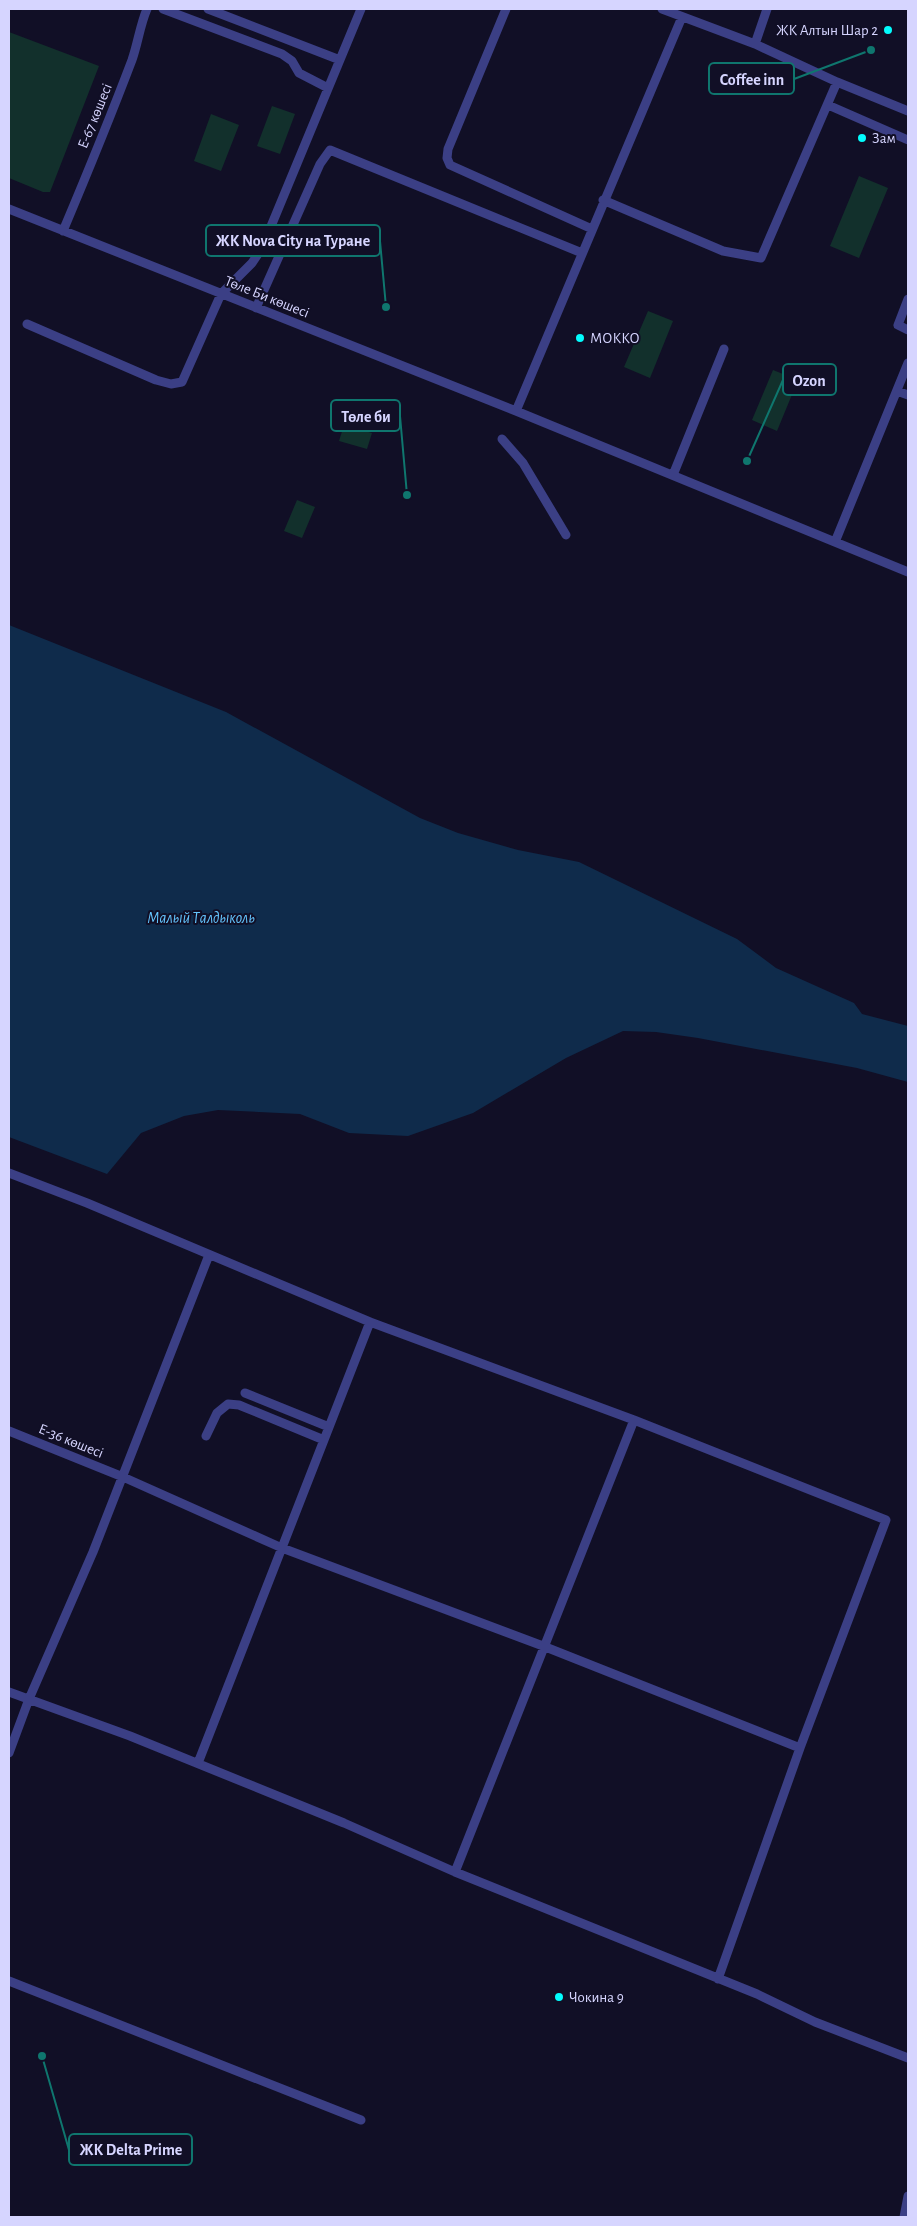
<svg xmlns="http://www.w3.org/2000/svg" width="917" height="2226" font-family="'Alegreya Sans',sans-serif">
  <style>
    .green { fill: #12302c }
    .water { fill: #0f2b4b }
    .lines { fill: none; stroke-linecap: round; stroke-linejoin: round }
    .street { stroke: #3b3f85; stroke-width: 9 }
    .poi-dot { fill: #03fcfd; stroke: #110f26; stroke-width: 2 }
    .labels { text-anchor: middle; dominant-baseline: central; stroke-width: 4; stroke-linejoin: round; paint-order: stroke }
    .poi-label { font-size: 15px; fill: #d6d5ff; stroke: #110f26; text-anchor: start }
    .street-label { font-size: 15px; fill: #d6d5ff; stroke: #110f26 }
    .water-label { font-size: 16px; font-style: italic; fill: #64c5fe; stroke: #110f26 }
    .leader { fill: none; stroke: #0f766e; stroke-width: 2 }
    .callout-dot { fill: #0f766e; stroke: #110f26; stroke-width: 2 }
    .callout { fill: #110f26; stroke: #0f766e; stroke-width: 2 }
    .callout-label { font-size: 16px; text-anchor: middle; font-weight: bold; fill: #d6d5ff }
  </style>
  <rect width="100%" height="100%" fill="#110f26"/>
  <path class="green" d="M 9,32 L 99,66 L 50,192 L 43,192 L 9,178 Z
    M 272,106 L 295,114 L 280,154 L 257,146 Z
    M 211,114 L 239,125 L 221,171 L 194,161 Z
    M 859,176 L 888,188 L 859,258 L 830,246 Z
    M 648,311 L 673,321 L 650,378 L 624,367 Z
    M 773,370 L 798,380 L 777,431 L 752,420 Z
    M 344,425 L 372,433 L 367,449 L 339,441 Z
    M 297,500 L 315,507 L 302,538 L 284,531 Z"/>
  <path class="water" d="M 9,625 L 226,712 L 420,818 L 458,833 L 518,850 L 579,862 L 737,939 L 776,968 L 854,1003 L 862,1014 L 908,1026 L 908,1082 L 857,1068 L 698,1038 L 656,1032 L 623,1031 L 566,1058 L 473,1113 L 408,1136 L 349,1133 L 300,1114 L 218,1110 L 184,1116 L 141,1133 L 107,1174 L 9,1137 Z"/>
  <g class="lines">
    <path class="street" d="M 163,9 L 282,54 L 292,61 L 299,73 L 328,88
      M 208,9 L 340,60
      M 506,9 L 448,149 L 447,158 L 450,165 L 592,229
      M 662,9 L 755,44 L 837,82 L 908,111
      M 755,44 L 767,9
      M 828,105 L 908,140
      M 603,200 L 723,251 L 761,258 L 837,82
      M 9,209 L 516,411 L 908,572
      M 63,231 C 87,174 110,118 132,60 C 138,43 140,25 147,9
      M 908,299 L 898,325 L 908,330
      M 256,308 L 320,164 L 330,150 L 582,253
      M 27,324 L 156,380 L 171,384 L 182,382 L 221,294 L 252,263 L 262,248 L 361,9
      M 897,391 L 908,395
      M 516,411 L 682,17
      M 502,439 L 523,463 L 566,535
      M 673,475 L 724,349
      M 835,542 L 908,363
      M 9,1173 L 87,1203 L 370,1322
      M 245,1393 L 329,1427
      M 634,1420 L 886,1520 L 800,1748
      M 9,1431 L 123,1477 L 282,1548 L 543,1646 L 800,1748 L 718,1979
      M 206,1436 L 217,1413 L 228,1404 L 239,1405 L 324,1440
      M 9,1692 L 130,1736 L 344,1823 L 455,1872 L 757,1994 L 815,2022 L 908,2058
      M 9,1753 L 29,1699 L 93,1552 L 209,1255
      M 198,1763 L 370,1322 L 634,1420 L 455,1872
      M 9,1981 L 361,2120
      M 904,2217 L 908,2196"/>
  </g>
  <g class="poi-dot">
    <circle cx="888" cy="30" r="5"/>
    <circle cx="862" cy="138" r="5"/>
    <circle cx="580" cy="338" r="5"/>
    <circle cx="559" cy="1997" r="5"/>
  </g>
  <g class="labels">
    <g class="poi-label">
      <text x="878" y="30" text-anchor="end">ЖК Алтын Шар 2</text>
      <text x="872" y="138">Зам</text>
      <text x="590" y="338">МОККО</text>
      <text x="569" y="1997">Чокина 9</text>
    </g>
    <g class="street-label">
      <text transform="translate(95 116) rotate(-68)">Е-67 көшесі</text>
      <text transform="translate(267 297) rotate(22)">Төле Би көшесі</text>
      <text transform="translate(71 1441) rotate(22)">Е-36 көшесі</text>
    </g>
    <g class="water-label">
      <text x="201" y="918">Малый Талдыколь</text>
    </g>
  </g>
  <path class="leader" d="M871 50L794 79M386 307L380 241M747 461L783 380M407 495L400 416M42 2056L69 2150"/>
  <g class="callout-dot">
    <circle cx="871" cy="50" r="5"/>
    <circle cx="386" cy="307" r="5"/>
    <circle cx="747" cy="461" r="5"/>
    <circle cx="407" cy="495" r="5"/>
    <circle cx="42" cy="2056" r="5"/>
  </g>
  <g class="callout">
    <rect x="709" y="63" width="85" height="31" rx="5"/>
    <rect x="206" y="225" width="174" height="31" rx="5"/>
    <rect x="783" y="364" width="53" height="31" rx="5"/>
    <rect x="331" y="400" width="69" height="31" rx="5"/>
    <rect x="69" y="2134" width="123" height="31" rx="5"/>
  </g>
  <g class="callout-label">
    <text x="752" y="85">Coffee inn</text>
    <text x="293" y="246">ЖК Nova City на Туране</text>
    <text x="809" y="386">Ozon</text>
    <text x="366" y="422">Төле би</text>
    <text x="131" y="2155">ЖК Delta Prime</text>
  </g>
  <rect width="917" height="2226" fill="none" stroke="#d6d5ff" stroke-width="20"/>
</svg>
